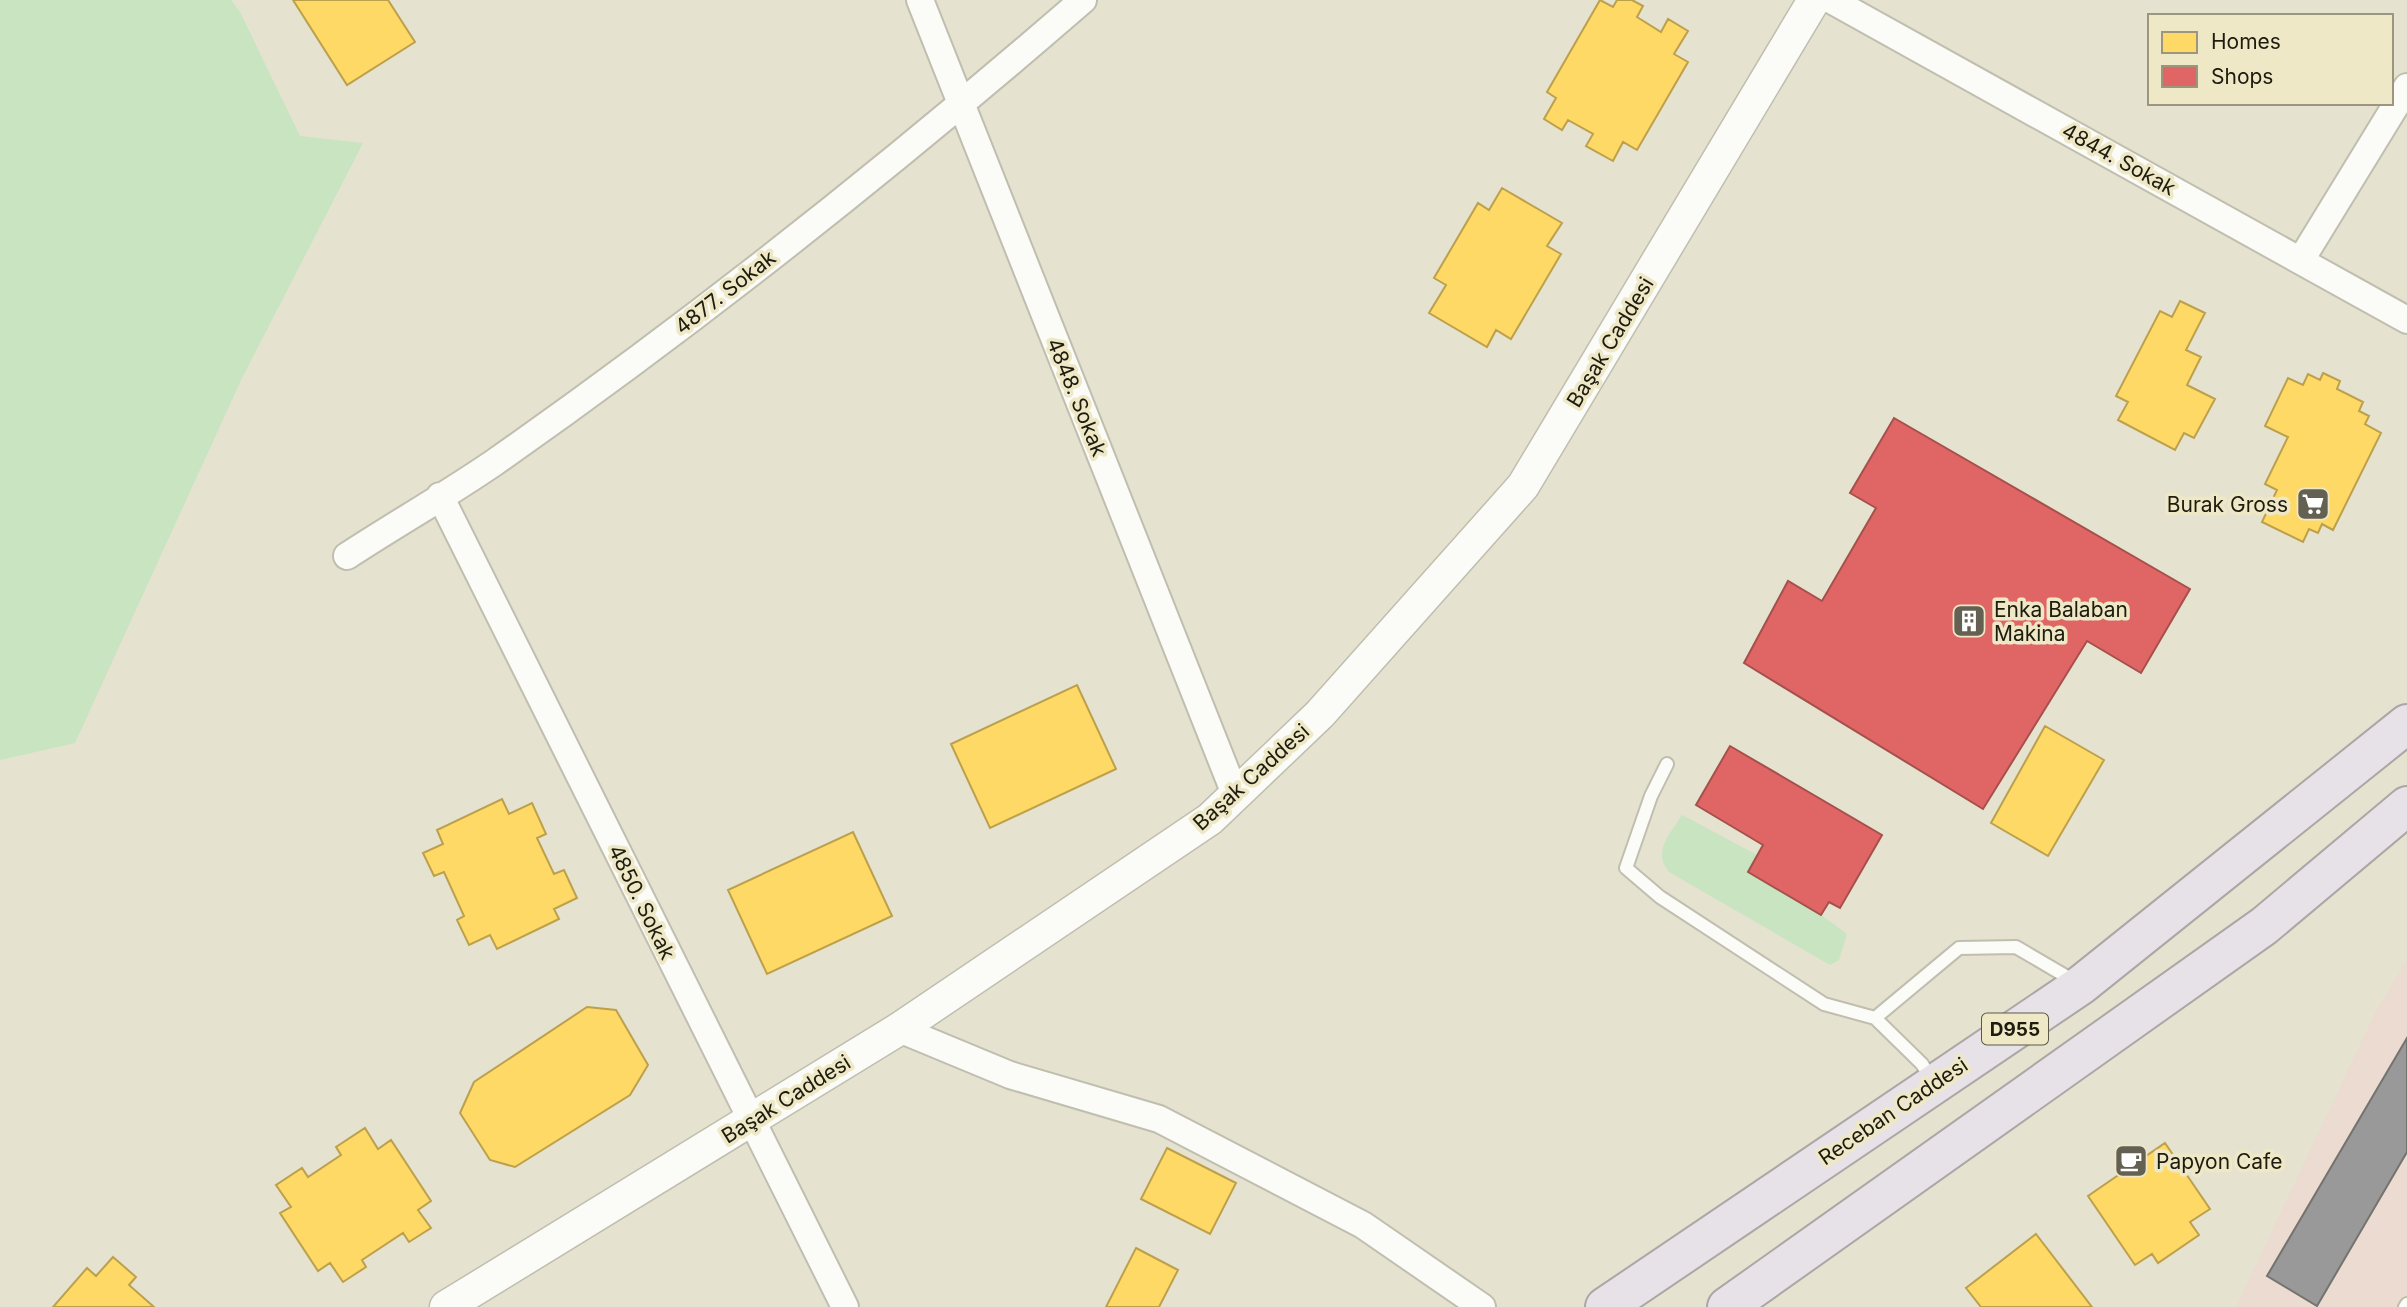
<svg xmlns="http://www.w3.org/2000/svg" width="2407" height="1307" font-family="Inter,sans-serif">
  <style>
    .industrial { fill: #ebdbd0 }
    .green { fill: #c8e4c1 }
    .homes { fill: #ffd966; stroke: #bca04c; stroke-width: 2 }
    .shops { fill: #e06666; stroke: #a6504c; stroke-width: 2 }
    .industry { fill: #999; stroke: #747370; stroke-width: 2 }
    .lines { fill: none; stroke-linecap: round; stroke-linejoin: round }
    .service-casing { stroke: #c0beaf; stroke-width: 16 }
    .minor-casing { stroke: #c0beaf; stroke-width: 30 }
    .tertiary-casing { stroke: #c0beaf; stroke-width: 35 }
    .trunk-casing { stroke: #aca6a6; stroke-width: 42 }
    .service { stroke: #fbfbf8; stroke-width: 12 }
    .minor { stroke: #fbfbf8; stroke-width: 26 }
    .tertiary { stroke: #fbfbf8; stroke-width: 32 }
    .trunk { stroke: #e7e2e7; stroke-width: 38 }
    .labels { text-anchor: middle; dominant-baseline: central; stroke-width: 7; stroke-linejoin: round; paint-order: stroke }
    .shield { fill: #eee8c6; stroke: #5c5846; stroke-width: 2 }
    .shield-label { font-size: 19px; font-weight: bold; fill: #1e1b0f }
    .street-label { font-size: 21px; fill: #1e1b0f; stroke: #eee8c6 }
    .poi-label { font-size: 21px; fill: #1e1b0f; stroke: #eee8c6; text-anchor: start }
  </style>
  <rect width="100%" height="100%" fill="#e5e2cf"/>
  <path class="industrial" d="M 2407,960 L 2407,1307 L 2236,1307 L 2375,1013 Z"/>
  <path class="green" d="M 0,0 L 231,0 L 240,12 L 300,136 L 363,143 L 242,378 L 75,743 L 0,760 Z
    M 1682,815 L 1757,855 L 1748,872 L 1821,915 L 1847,934 L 1839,960 L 1830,965 L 1669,872 C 1652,851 1670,834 1682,815 Z"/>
  <path class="homes" d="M 293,0 L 388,0 L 415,42 L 347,85 Z
    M 1600,0 L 1613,7 L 1617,0 L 1632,0 L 1643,6 L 1637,17 L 1661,32 L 1668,19 L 1688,31 L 1674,54 L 1688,62 L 1637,150 L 1623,142 L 1613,161 L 1586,146 L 1593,134 L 1568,120 L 1562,130 L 1544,119 L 1556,98 L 1547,92 Z
    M 1502,188 L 1562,223 L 1547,246 L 1561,254 L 1511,339 L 1496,330 L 1487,347 L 1429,313 L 1446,285 L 1434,278 L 1478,203 L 1489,210 Z
    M 2180,301 L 2205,313 L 2186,350 L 2201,357 L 2187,385 L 2215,399 L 2194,438 L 2184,433 L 2175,450 L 2118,420 L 2128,402 L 2116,396 L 2160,311 L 2172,317 Z
    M 2323,373 L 2340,381 L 2337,389 L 2363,402 L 2359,411 L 2369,416 L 2365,424 L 2381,433 L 2333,530 L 2322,524 L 2318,533 L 2309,529 L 2303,542 L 2262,522 L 2277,490 L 2265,484 L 2288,437 L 2265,426 L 2288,378 L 2303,385 L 2308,374 L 2320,380 Z
    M 1077,685 L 1116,769 L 990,828 L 951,744 Z
    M 2045,726 L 2104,760 L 2048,856 L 1991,823 Z
    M 502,799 L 509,814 L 532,803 L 546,834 L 537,838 L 554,874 L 564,870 L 577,898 L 554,909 L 559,919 L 497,949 L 490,935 L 469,945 L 457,920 L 464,916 L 444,872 L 434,876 L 423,853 L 443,844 L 437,830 Z
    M 853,832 L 892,916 L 767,974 L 728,890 Z
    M 587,1007 L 616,1010 L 648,1065 L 630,1095 L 515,1167 L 490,1160 L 460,1113 L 474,1082 Z
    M 365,1128 L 378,1149 L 391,1140 L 431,1201 L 418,1210 L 431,1228 L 409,1242 L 403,1233 L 362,1260 L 366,1267 L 343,1282 L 330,1263 L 318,1271 L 280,1213 L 291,1207 L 276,1185 L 302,1168 L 308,1177 L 341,1155 L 336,1147 Z
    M 2165,1143 L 2210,1209 L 2190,1222 L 2199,1235 L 2158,1263 L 2152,1254 L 2135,1265 L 2088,1196 Z
    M 1167,1148 L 1236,1183 L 1210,1234 L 1141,1199 Z
    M 2036,1234 L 2092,1307 L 1981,1307 L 1966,1288 Z
    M 1136,1248 L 1178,1270 L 1159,1307 L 1106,1307 Z
    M 113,1257 L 136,1277 L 129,1285 L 154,1307 L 53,1307 L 87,1268 L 96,1276 Z"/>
  <path class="shops" d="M 1894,418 L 2190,589 L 2141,673 L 2087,641 L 1983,809 L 1744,663 L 1788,581 L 1822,601 L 1876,508 L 1850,493 Z
    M 1730,746 L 1882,835 L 1840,908 L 1829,902 L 1821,915 L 1748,872 L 1763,845 L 1696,805 Z"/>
  <path class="industry" d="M 2407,1038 L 2407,1152 L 2317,1306 L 2267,1276 Z"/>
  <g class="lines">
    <defs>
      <path id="service" d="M 1667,764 L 1651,796 L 1626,868 L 1660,897 L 1824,1004 L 1875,1018 L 1959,948 L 2016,947 L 2074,981
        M 1875,1018 L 1922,1064 L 1933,1082
        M 2405,1307 L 2407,1304"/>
      <path id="minor" d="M 920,0 L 1235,794
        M 1831,0 L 2407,320
        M 2301,260 L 2407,87
        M 440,496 L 845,1307
        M 347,556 C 396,524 447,495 495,462 C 699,319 895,163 1083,0
        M 899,1029 L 1010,1075 L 1159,1119 L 1363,1225 L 1482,1307"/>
      <path id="tertiary" d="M 446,1307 L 899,1029 L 1210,819 L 1320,714 L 1523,486 L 1814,0"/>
      <path id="trunk" d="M 1605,1307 L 2081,985 L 2407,724
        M 1727,1307 L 2264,926 L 2407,806"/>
    </defs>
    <use href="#service" class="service-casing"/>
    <use href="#minor" class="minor-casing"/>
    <use href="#tertiary" class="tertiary-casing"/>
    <use href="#trunk" class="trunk-casing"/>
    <use href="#service" class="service"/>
    <use href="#minor" class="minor"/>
    <use href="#tertiary" class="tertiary"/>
    <use href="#trunk" class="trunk"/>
  </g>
  <defs>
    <symbol id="supermarket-square" viewBox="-11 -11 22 22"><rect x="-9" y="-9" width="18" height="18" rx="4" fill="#646152" stroke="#eee8c6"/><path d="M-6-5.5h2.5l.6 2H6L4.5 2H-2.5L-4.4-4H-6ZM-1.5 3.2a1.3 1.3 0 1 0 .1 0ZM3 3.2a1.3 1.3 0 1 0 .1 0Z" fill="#fff"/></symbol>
    <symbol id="building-square" viewBox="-11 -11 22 22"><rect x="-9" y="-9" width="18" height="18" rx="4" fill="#646152" stroke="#eee8c6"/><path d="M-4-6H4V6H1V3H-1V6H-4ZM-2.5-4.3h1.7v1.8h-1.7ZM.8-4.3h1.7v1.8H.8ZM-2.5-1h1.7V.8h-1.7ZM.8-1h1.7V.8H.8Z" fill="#fff"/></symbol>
    <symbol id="cafe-square" viewBox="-11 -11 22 22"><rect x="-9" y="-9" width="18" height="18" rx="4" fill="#646152" stroke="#eee8c6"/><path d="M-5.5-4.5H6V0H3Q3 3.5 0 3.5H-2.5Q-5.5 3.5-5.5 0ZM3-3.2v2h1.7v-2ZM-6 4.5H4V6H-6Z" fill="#fff"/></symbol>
  </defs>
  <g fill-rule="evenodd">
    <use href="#supermarket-square" x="2294" y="485" width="38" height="38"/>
    <use href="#building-square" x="1950" y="602" width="38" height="38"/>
    <use href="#cafe-square" x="2112" y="1142" width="38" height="38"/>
  </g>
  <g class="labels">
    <rect class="shield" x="1982" y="1013.5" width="66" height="31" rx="5"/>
    <g class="shield-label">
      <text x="2015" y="1029">D955</text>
    </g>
    <g class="street-label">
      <text transform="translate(2119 159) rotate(29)">4844. Sokak</text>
      <text transform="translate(725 292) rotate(-38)">4877. Sokak</text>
      <text transform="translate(1610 342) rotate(-59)">Başak Caddesi</text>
      <text transform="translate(1077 397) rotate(68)">4848. Sokak</text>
      <text transform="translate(1251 777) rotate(-42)">Başak Caddesi</text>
      <text transform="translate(642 902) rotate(64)">4850. Sokak</text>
      <text transform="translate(786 1099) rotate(-32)">Başak Caddesi</text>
      <text transform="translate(1893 1111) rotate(-34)">Receban Caddesi</text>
    </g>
    <g class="poi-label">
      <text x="2288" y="504" text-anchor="end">Burak Gross</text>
      <text x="1994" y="609">Enka Balaban<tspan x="1994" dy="24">Makina</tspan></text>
      <text x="2156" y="1161">Papyon Cafe</text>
    </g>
  </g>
  <rect x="2148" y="14" width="245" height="91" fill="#eee8c6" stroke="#9b967d" stroke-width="2"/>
  <rect x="2162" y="32" width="35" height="21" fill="#ffd966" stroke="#9b967d" stroke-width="2"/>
  <text x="2211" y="49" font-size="21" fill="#1e1b0f">Homes</text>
  <rect x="2162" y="66" width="35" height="21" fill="#e06666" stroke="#9b967d" stroke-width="2"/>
  <text x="2211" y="84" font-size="21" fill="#1e1b0f">Shops</text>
</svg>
